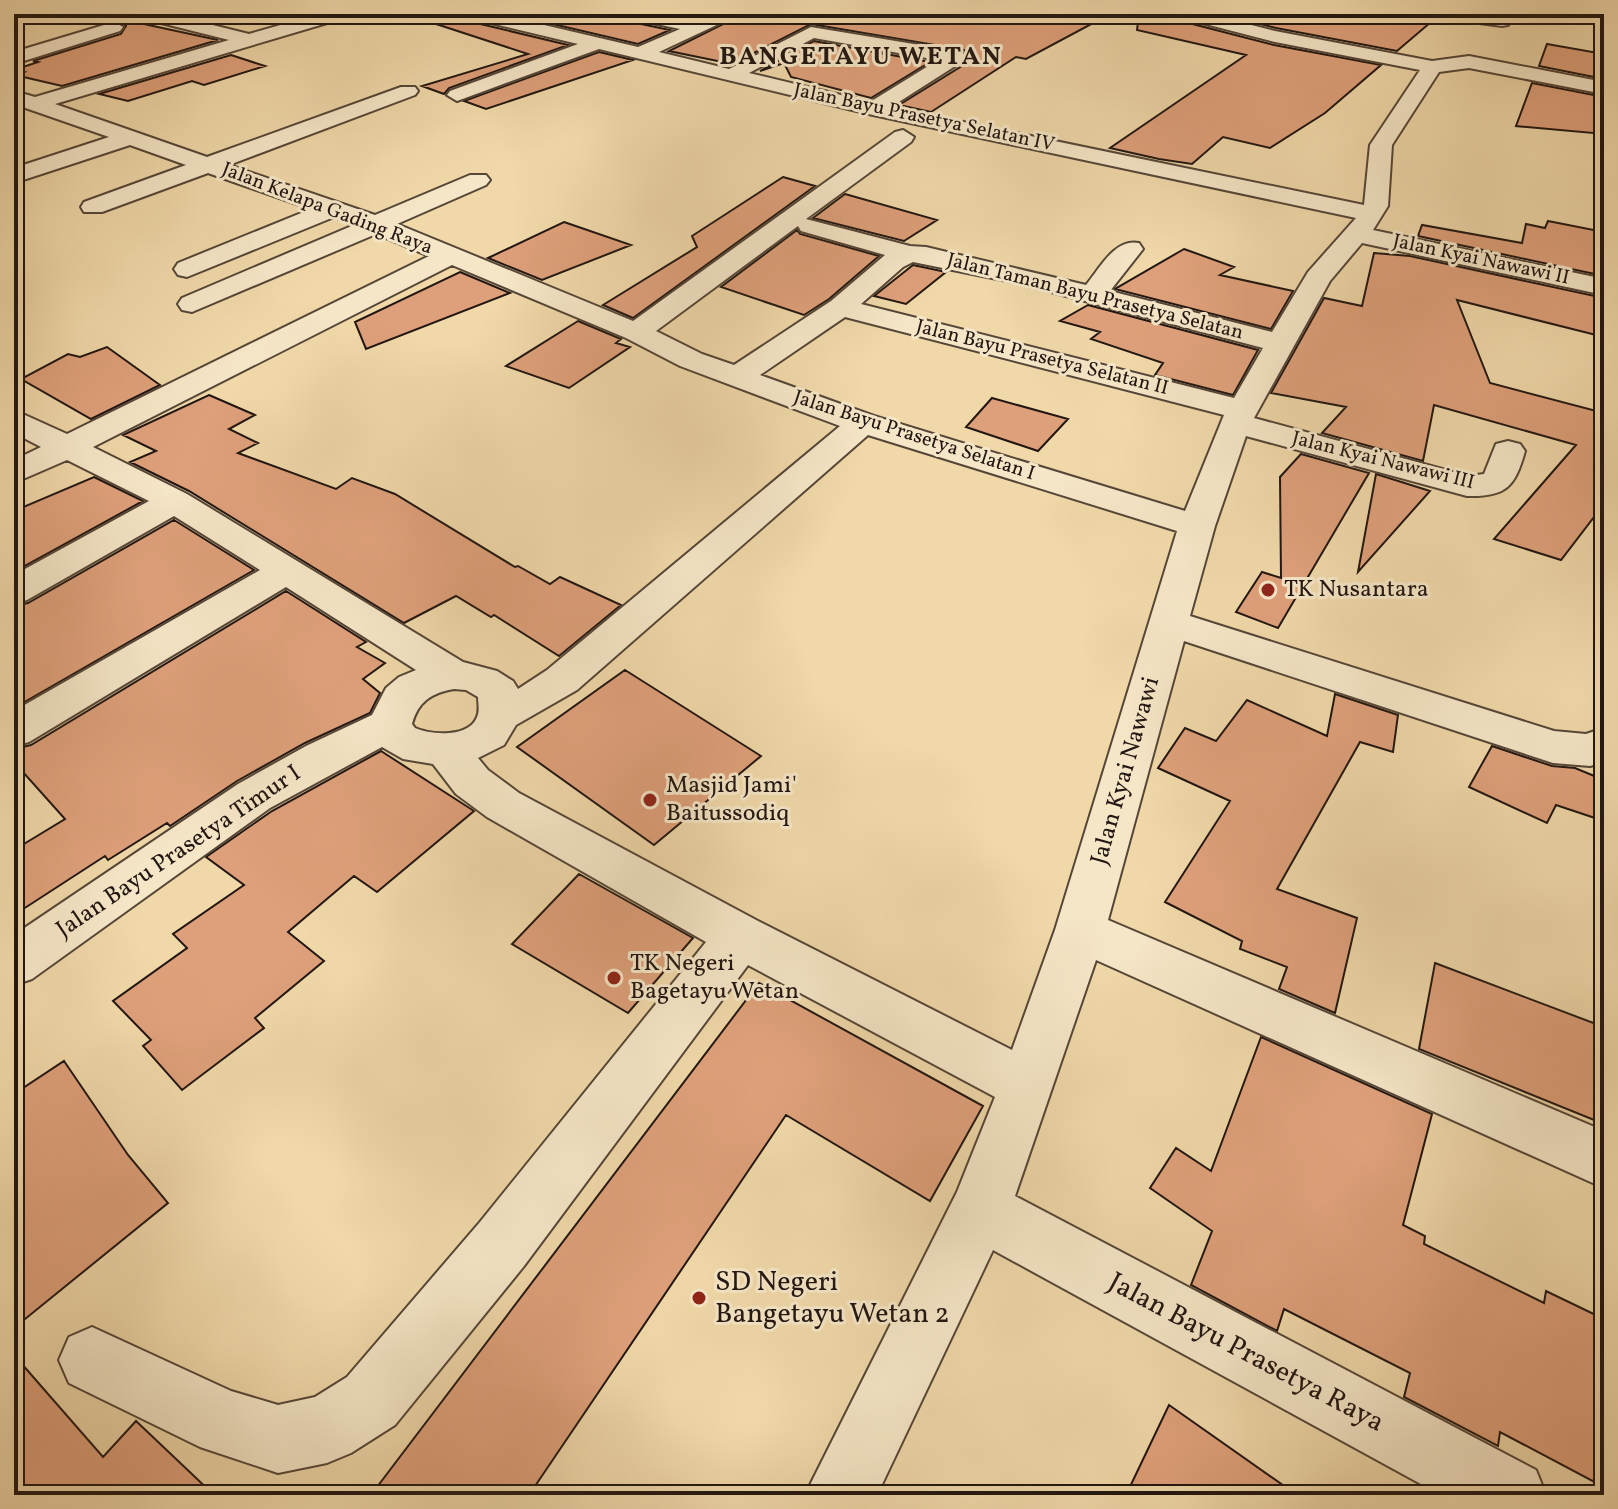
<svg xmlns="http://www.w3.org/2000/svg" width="1618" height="1509" font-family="Vollkorn,serif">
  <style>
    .building { fill: #dea07a; stroke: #211611; stroke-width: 2 }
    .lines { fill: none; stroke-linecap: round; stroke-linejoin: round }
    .minor-casing { stroke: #554637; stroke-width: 4 }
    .minor { fill: #f5e6c7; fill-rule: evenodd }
    .poi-dot { fill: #8f2418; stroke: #f5e6c7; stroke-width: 3 }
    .labels { text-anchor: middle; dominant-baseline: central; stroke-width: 6; stroke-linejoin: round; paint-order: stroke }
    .far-street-label { font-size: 20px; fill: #211611; stroke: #f5e6c7 }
    .poi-label { font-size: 24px; fill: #211611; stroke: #f5e6c7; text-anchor: start }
    .street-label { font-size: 24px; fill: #211611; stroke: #f5e6c7 }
    .far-district-label { font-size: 26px; font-weight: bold; letter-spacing: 2px; fill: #211611; stroke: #f5e6c7 }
    .near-poi-label { font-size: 28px; fill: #211611; stroke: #f5e6c7; text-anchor: start }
    .near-street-label { font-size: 28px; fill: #211611; stroke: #f5e6c7 }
  </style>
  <rect width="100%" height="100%" fill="#f0d8a9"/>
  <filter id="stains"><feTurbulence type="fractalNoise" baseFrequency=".0025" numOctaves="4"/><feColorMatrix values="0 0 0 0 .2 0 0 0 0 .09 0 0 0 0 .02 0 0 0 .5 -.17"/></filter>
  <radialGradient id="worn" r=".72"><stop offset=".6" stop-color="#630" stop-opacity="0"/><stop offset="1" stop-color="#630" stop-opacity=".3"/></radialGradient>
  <path class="building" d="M 432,14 L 463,14 L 468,21 L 568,45 L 449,88 L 444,94 L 422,86 L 528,54 L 430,22 Z
    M 510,14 L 622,14 L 627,21 L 670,30 L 638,44 Z
    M 743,14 L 815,14 L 895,24 L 896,14 L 1110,14 L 1026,59 L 1016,57 L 931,112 L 899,105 L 965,64 L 969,57 L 964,50 L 811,24 L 732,64 L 669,51 Z
    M 1139,14 L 1176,14 L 1181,21 L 1274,45 L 1381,65 L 1325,113 L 1270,148 L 1223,137 L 1192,164 L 1159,159 L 1110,148 L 1246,55 L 1137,30 Z
    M 1221,14 L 1437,14 L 1438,16 L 1397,51 L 1276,28 Z
    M 130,21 L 218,40 L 62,86 L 15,75 L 24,72 L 14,70 L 38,62 L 33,61 L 121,34 L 126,26 L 123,23 Z
    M 814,41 L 930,62 L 871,98 L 791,77 L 784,63 L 760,71 Z
    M 1547,44 L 1604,54 L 1604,79 L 1539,66 Z
    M 599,52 L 633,60 L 486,109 L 464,101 Z
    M 231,55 L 265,66 L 204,85 L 192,81 L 128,101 L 99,94 Z
    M 1532,83 L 1604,97 L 1604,134 L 1516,126 Z
    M 783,177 L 815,186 L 633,318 L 603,305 L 697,247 L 692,236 Z
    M 845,194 L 937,220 L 904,241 L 813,218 Z
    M 1548,221 L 1604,232 L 1604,276 L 1418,236 L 1422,225 L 1522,243 L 1526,224 L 1545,228 Z
    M 564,222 L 631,245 L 542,280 L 488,258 Z
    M 797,230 L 800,234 L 879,256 L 829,299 L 804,315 L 721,287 Z
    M 1184,249 L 1234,267 L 1220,275 L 1293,291 L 1271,329 L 1115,289 Z
    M 1374,253 L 1410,256 L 1604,298 L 1604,337 L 1457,300 L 1490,383 L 1604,413 L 1604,504 L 1561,560 L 1494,539 L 1576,445 L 1434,405 L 1423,461 L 1322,433 L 1346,407 L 1271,393 L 1324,298 L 1362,306 Z
    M 913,265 L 946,272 L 906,304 L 874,296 Z
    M 460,272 L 510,293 L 366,349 L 355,322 Z
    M 1088,305 L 1258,350 L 1233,395 L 1155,375 L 1163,363 L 1091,339 L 1100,332 L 1060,321 Z
    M 578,321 L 621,339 L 616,343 L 630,347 L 569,388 L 506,366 Z
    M 107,347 L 160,385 L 91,419 L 21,379 L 68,354 L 80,357 Z
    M 209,395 L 255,415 L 229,429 L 258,443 L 238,453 L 336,489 L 352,478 L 395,494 L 515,567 L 518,566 L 550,584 L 560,577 L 621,605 L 559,656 L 494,615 L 491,617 L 456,596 L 404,623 L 189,491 L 130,462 L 156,451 L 123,435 Z
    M 992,398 L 1068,419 L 1038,451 L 966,427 Z
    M 1301,454 L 1369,473 L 1278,628 L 1236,612 L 1262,572 L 1281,578 L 1280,477 Z
    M 1376,474 L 1430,491 L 1358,572 Z
    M 94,477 L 143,501 L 14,572 L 14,511 Z
    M 174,520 L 254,570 L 14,708 L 14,606 L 28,603 Z
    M 286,591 L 366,642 L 357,647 L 385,663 L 363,679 L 380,693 L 370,713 L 305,743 L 237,781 L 170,826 L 167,823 L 108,860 L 105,856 L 14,915 L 14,850 L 65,819 L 14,762 L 14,749 L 31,745 Z
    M 625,670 L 761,756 L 654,845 L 517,747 Z
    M 1335,694 L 1398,715 L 1393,752 L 1360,742 L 1277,889 L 1357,918 L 1335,1013 L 1279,989 L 1287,967 L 1240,949 L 1242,941 L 1165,902 L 1230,801 L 1158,768 L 1185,728 L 1216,741 L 1247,700 L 1327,736 Z
    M 1492,746 L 1552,766 L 1575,768 L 1604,780 L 1604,821 L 1556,805 L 1547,823 L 1469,787 Z
    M 381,751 L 474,811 L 377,892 L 354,876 L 288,932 L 324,961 L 255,1018 L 264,1028 L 182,1090 L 143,1046 L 151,1040 L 113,1001 L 187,948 L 173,934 L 244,885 L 206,857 L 272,811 Z
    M 579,874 L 693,938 L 628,1013 L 512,944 Z
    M 1435,963 L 1604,1027 L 1604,1124 L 1419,1049 Z
    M 759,983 L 983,1106 L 930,1201 L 786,1115 L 529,1495 L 371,1495 Z
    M 1261,1037 L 1432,1114 L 1403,1225 L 1425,1236 L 1424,1244 L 1544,1303 L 1546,1291 L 1604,1319 L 1604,1487 L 1500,1432 L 1498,1446 L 1404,1397 L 1410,1373 L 1284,1309 L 1277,1331 L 1191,1285 L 1212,1231 L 1150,1188 L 1176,1148 L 1211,1171 Z
    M 64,1061 L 128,1155 L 168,1203 L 14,1328 L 14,1094 Z
    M 14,1355 L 103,1457 L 136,1421 L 214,1495 L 14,1495 Z
    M 1169,1405 L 1297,1495 L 1126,1495 Z"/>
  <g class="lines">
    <defs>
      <path id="minor" d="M 138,14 L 168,14 L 249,34 L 319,14 L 347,14 L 344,18 L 55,104 L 207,157 L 401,87 L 415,87 L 418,91 L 415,95 L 229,165 L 375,215 L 470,175 L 486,175 L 490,180 L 486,185 L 397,224 L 633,321 L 895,132 L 903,130 L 914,137 L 911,142 L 806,219 L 910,246 L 926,247 L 1086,285 C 1100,268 1115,238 1139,243 L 1143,249 L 1110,291 L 1272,332 L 1308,272 L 1356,218 L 873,115 L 599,49 L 457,101 L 447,95 L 450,91 L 578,44 L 469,18 L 466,14 L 497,14 L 638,47 L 680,29 L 628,18 L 625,14 L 658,14 L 697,22 L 716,14 L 740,14 L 659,52 L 729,69 L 811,27 L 956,51 L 963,53 L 966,57 L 963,61 L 891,107 L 1364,205 L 1370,145 L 1420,70 L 1275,42 L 1182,18 L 1179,14 L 1209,14 L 1275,31 L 1432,61 L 1469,56 L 1604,82 L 1604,94 L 1469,68 L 1439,72 L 1392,145 L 1388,206 L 1373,230 L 1604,279 L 1604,295 L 1362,243 L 1330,281 L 1254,418 L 1468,476 L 1484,474 L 1496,444 L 1508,441 L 1520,444 L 1525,451 C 1515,487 1506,497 1467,496 L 1246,436 L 1215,526 L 1190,616 L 1554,731 L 1586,734 L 1604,728 L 1604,762 L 1590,766 L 1553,763 L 1184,641 L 1108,920 L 1604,1131 L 1604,1188 L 1096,960 L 1015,1196 L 1536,1470 L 1546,1495 L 1441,1495 L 993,1250 L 877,1495 L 805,1495 L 957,1192 L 995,1097 L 748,965 L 524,1266 L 395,1425 L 351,1453 L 327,1463 L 278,1473 L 200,1447 L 69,1383 L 59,1360 L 69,1337 L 92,1327 L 231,1391 L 278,1405 L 315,1397 L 347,1377 L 480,1222 L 706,942 L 487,817 L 456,794 L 433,764 L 403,759 L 382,747 L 270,808 L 32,979 L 14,985 L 14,935 L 238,784 L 306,746 L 372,715 L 386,688 L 399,677 L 416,670 L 286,587 L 29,742 L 14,746 L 14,711 L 260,570 L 174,516 L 27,600 L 14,603 L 14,575 L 149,501 L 67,460 L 14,483 L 14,460 L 41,447 L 14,433 L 14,410 L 67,434 L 429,256 L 376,234 L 192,312 L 182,310 L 178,304 L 182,298 L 354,225 L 334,217 L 187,277 L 178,275 L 174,269 L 178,263 L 311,209 L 208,173 L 102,212 L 84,212 L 81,207 L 84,202 L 186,165 L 130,145 L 14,183 L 14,168 L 109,137 L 14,104 L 14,91 L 35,97 L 229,40 L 141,18 ZM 814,38 L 938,60 L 870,102 L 749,73 ZM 798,226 L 801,231 L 885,255 L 831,301 L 734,365 L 702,354 L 656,331 ZM 913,262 L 1017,283 L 1263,348 L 1234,398 L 861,304 L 903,267 ZM 452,265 L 626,338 L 680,366 L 840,426 L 547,670 L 518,689 L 513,681 L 497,671 L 463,662 L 187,494 L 93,447 ZM 845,317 L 1224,415 L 1185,511 L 874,416 L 760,375 ZM 868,435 L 1177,531 L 1055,930 L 1012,1050 L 758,921 L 519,793 L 488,770 L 478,758 L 504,745 L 516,725 L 577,690 ZM 454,689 L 466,690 L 478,697 C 478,703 480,711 477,717 C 469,738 431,735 415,728 L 412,724 C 418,702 431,693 454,689 Z
        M 396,14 L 428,14 L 430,17 L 421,22 L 399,18 Z
        M 1440,14 L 1516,14 L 1508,25 L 1502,26 L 1449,19 Z
        M 114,22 L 123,27 L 120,31 L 14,64 L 14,52 Z"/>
    </defs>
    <use href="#minor" class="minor-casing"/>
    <use href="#minor" class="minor"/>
  </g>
  <g class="poi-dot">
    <circle cx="1268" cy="590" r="8"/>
    <circle cx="650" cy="800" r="8"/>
    <circle cx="614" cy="978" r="8"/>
    <circle cx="699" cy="1298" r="8"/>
  </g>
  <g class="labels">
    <g class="far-street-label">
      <text transform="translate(924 118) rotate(12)">Jalan Bayu Prasetya Selatan IV</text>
      <text transform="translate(327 209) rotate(21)">Jalan Kelapa Gading Raya</text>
      <text transform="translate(1481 260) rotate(12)">Jalan Kyai Nawawi II</text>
      <text transform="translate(1095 297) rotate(14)">Jalan Taman Bayu Prasetya Selatan</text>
      <text transform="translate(1042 358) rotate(14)">Jalan Bayu Prasetya Selatan II</text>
      <text transform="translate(914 436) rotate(18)">Jalan Bayu Prasetya Selatan I</text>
      <text transform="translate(1383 461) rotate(14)">Jalan Kyai Nawawi III</text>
    </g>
    <g class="poi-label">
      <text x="1284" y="590">TK Nusantara</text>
      <text x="666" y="786">Masjid Jami'<tspan x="666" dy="28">Baitussodiq</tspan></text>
      <text x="630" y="964">TK Negeri<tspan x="630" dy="28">Bagetayu Wetan</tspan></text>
    </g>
    <g class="street-label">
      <text transform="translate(1126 771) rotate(-74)">Jalan Kyai Nawawi</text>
      <text transform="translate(179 852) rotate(-34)">Jalan Bayu Prasetya Timur I</text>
    </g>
    <g class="far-district-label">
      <text x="861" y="57">BANGETAYU WETAN</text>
    </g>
    <g class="near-poi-label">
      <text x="715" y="1282">SD Negeri<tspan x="715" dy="32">Bangetayu Wetan 2</tspan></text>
    </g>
    <g class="near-street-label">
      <text transform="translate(1246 1353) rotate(28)">Jalan Bayu Prasetya Raya</text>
    </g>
  </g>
  <rect width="1618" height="1509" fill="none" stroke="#f0d8a9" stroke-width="48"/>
  <rect x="16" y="16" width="1586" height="1477" fill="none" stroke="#211611" stroke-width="4"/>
  <rect x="24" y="24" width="1570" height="1461" fill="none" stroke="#211611" stroke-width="2"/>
  <rect width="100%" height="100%" filter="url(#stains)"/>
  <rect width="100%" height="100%" fill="url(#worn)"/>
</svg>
